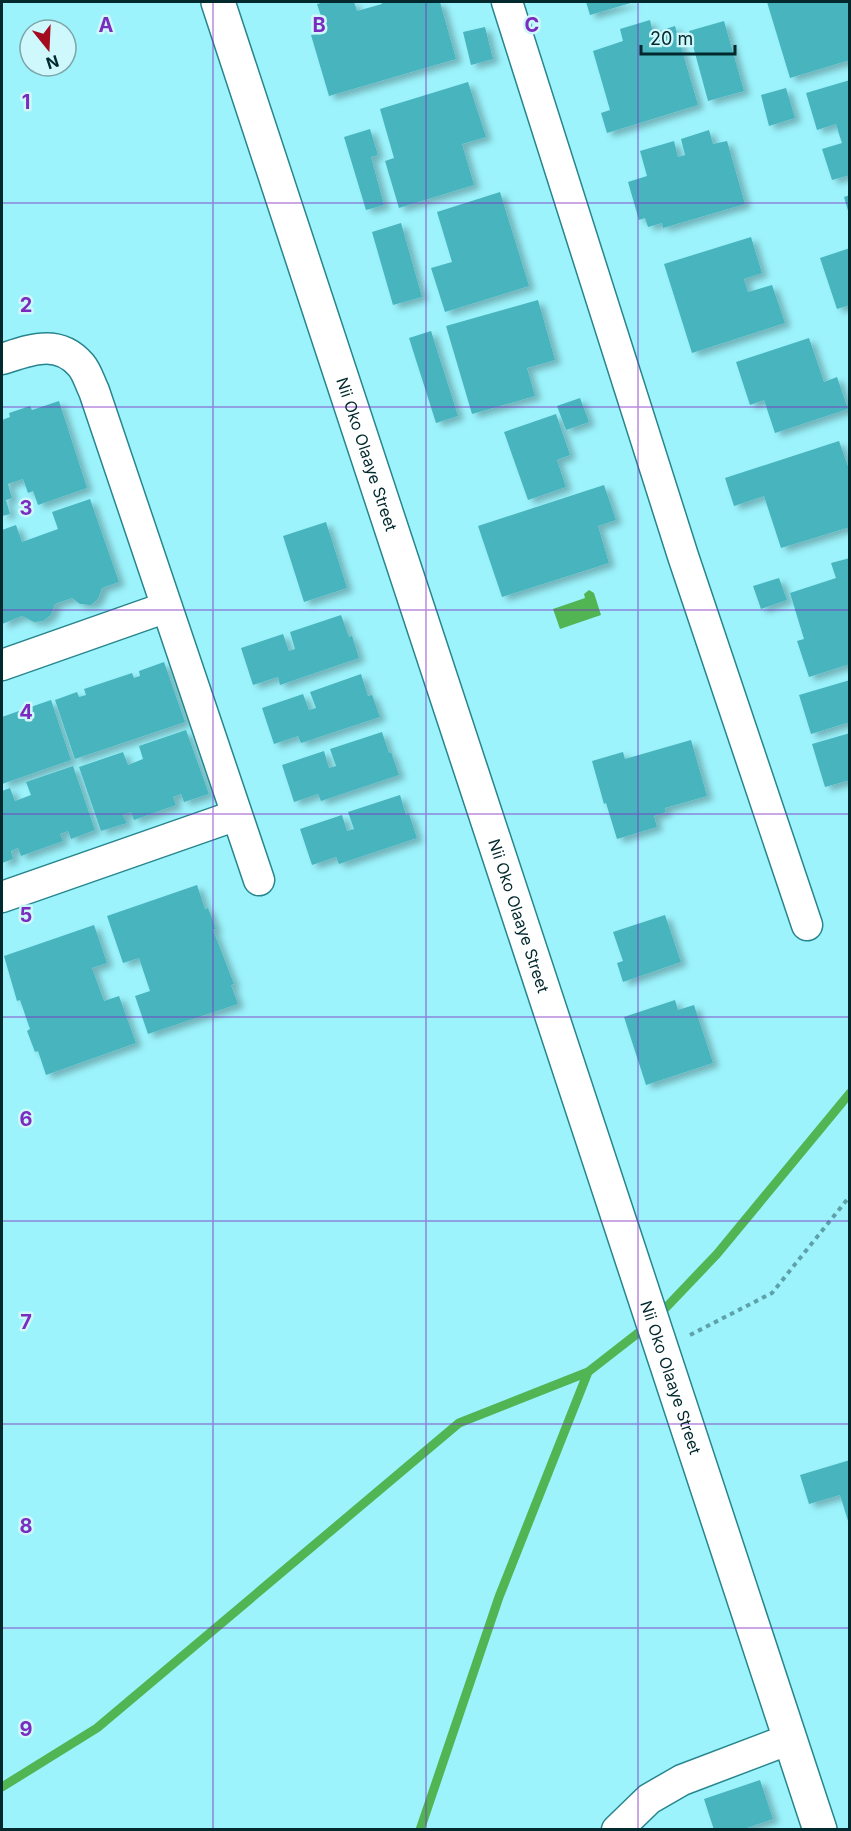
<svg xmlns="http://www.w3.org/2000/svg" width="851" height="1831" font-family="Inter,sans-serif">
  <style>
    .water { fill: #52b554 }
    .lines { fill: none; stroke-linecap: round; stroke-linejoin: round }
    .stream { stroke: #52b554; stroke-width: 9 }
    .building { fill: #47b4be; filter: url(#shadow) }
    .minor-casing { stroke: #28858d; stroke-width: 33 }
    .tertiary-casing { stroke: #28858d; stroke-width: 36 }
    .path { stroke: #5ea1a8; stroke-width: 4; stroke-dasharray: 4.5 4.5; stroke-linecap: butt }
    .minor { stroke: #fff; stroke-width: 30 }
    .tertiary { stroke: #fff; stroke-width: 33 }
    .grid { fill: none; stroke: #7b2cbf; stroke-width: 1.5; stroke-opacity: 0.55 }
    .labels { text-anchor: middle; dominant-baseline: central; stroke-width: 5; stroke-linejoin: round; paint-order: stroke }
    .street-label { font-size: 16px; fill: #02292d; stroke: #cff8fc }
    .grid-label { font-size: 20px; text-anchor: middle; font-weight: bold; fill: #7b2cbf; stroke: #cff8fc; stroke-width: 5; stroke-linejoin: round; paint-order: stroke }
  </style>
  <defs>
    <filter id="shadow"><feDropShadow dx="6" dy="4" stdDeviation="3" flood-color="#0004"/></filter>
  </defs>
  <rect width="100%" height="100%" fill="#9cf3fc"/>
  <path class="water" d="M 589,590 L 594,593 L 601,615 L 560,629 L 553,609 L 585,598 L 584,594 Z"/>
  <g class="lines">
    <path class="stream" d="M 657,1317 L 717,1254 L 850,1093
      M 2,1787 L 97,1728 L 459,1423 L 588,1372 L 647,1326
      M 420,1830 L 499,1597 L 588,1372"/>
  </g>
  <path class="building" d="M 325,2 L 354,2 L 357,11 L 382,4 L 381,2 L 440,2 L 456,59 L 329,96 L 311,35 L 326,31 L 317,4 Z
    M 586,2 L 634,2 L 590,15 Z
    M 767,2 L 850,2 L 850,60 L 790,78 Z
    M 650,20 L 653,33 L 675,26 L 698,105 L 607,133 L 601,113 L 610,110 L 593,51 L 623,41 L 620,29 Z
    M 724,21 L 744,91 L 708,101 L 689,31 Z
    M 485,27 L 493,59 L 471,65 L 463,32 Z
    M 850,80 L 850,175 L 832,180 L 822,149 L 842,143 L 839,134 L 836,124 L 817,130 L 806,93 Z
    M 468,82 L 486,137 L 462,144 L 474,185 L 399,208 L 385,161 L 394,158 L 380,109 Z
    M 786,88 L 795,118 L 769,126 L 761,95 Z
    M 370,129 L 378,155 L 371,157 L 384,205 L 366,210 L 344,137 Z
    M 709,130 L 713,144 L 727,141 L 745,204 L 663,228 L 662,223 L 648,227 L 645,218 L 639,220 L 628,182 L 647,176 L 640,151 L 674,141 L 678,157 L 685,155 L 681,139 Z
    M 500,192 L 529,286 L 445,312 L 431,268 L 452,262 L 437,212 Z
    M 850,195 L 850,214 L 849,214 L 844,197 Z
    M 401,223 L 422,297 L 393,305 L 372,232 Z
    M 751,237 L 762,273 L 744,279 L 748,292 L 772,285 L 785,323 L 692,353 L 664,264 Z
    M 850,248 L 850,305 L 837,309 L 820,258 Z
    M 538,300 L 555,360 L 527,368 L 535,396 L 472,414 L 446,326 Z
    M 431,331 L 458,416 L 436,423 L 409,338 Z
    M 809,338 L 824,382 L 837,377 L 848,409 L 775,433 L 764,400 L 750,405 L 736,362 Z
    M 580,398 L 589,422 L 566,430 L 557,406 Z
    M 59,401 L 87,488 L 38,505 L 33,491 L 28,493 L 23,479 L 8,484 L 12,498 L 6,500 L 10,514 L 2,516 L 2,420 L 10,417 L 9,413 L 30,406 L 32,410 Z
    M 556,414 L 570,455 L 557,460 L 566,487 L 528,500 L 504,432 Z
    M 839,441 L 850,472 L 850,527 L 781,548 L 764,496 L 734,506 L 725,478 Z
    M 604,485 L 616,520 L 598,526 L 609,563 L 502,597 L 478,526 Z
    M 90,499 L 119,582 L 102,588 L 98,599 L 91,605 L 80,604 L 72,598 L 55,604 L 51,615 L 43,621 L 34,622 L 22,616 L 2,624 L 2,530 L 16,525 L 22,542 L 58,529 L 52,512 Z
    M 326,522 L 347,588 L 304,602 L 283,536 Z
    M 850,558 L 850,664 L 809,677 L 797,641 L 804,639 L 790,593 L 836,578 L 831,563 Z
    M 779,578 L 787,600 L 761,609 L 753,586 Z
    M 341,615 L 349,637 L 352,636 L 359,658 L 280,685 L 278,677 L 253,685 L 241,648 L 283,634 L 289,651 L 295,649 L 290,632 Z
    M 164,662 L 185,722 L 75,759 L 55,700 L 77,692 L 79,697 L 86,695 L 84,689 L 132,673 L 134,678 L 140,676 L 139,671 Z
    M 361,674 L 368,696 L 372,695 L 380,717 L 301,743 L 298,736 L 274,744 L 262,708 L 303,694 L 309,710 L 316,708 L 310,692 Z
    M 850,680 L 850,722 L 811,734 L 799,695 Z
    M 51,700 L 71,760 L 2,784 L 2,717 L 19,711 L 20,716 L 27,714 L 25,709 Z
    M 186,730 L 209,794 L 184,802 L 181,794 L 173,797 L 176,805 L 134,820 L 131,812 L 123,815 L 127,823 L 101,831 L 79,767 L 123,752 L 128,765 L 143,759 L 139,746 Z
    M 382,732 L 389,753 L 391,752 L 399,775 L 321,801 L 318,794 L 294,802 L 282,765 L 324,751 L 329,768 L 336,766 L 330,749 Z
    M 850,733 L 850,780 L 825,787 L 812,744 Z
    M 691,740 L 707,796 L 665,808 L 666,812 L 654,816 L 657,827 L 617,839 L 606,803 L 604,804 L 592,761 L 623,752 L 625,759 Z
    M 73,766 L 95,830 L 71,839 L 68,831 L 60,834 L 63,841 L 21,856 L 18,848 L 11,851 L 13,859 L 2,863 L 2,791 L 10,788 L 15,801 L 31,795 L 26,782 Z
    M 400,795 L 406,815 L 409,814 L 417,838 L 339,864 L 336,857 L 312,865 L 300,829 L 342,815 L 347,831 L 354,829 L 348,812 Z
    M 197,885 L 205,909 L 208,908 L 216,929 L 213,930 L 234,984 L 231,985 L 238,1004 L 148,1034 L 135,996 L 150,991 L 139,958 L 123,963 L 107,916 Z
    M 665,915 L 681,962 L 623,982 L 617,963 L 623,961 L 613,932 Z
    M 94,925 L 107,963 L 92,968 L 104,1001 L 119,996 L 136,1043 L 46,1075 L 38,1051 L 35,1052 L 27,1031 L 30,1029 L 20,1000 L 17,1001 L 4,956 Z
    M 675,1000 L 678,1010 L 694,1005 L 713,1063 L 646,1085 L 624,1017 Z
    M 850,1460 L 850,1524 L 849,1524 L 840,1495 L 809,1504 L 800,1475 Z
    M 760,1780 L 773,1819 L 741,1830 L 714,1830 L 704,1799 Z"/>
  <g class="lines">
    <defs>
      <path id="minor" d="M 507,2 L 683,556 L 807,925
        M 2,359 C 30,350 58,338 81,365 C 87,372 90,383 94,391 L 259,880
        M 2,665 L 167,607
        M 2,897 L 237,815
        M 617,1830 L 649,1799 L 682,1780 L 790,1739"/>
      <g id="tertiary">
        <path id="s1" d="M 218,2 L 820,1830"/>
      </g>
    </defs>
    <use href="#minor" class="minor-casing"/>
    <use href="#tertiary" class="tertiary-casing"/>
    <path class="path" d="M 690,1335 L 772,1293 L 850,1196"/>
    <use href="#minor" class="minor"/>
    <use href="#tertiary" class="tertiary"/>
  </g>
  <path class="grid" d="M 213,2 L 213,1830M 426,2 L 426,1830M 638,2 L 638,1830M 2,203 L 850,203M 2,407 L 850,407M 2,610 L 850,610M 2,814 L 850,814M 2,1017 L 850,1017M 2,1221 L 850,1221M 2,1424 L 850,1424M 2,1628 L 850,1628"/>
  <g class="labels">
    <g class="street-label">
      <text stroke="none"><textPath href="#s1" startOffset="476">Nii Oko Olaaye Street</textPath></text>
      <text stroke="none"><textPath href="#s1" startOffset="962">Nii Oko Olaaye Street</textPath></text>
      <text stroke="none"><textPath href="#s1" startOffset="1448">Nii Oko Olaaye Street</textPath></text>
    </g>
  </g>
  <g class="grid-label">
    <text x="106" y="32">A</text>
    <text x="319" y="32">B</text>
    <text x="532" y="32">C</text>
    <text x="26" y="109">1</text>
    <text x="26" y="312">2</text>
    <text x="26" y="515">3</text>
    <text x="26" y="719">4</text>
    <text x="26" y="922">5</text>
    <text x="26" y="1126">6</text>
    <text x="26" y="1329">7</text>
    <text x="26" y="1533">8</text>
    <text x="26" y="1736">9</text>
  </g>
  <rect width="851" height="1831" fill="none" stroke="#02292d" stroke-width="6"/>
  <g transform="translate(48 48) rotate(162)"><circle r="28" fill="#cff8fc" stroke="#7da5a9" stroke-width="1.5"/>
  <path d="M0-4.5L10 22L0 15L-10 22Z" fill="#a50b1f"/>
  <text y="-9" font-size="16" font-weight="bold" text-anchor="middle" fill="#02292d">N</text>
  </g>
  <path d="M641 45v9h94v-9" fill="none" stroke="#02292d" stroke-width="3"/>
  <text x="650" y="45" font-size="18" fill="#02292d" stroke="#cff8fc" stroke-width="4.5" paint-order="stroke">20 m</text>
</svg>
